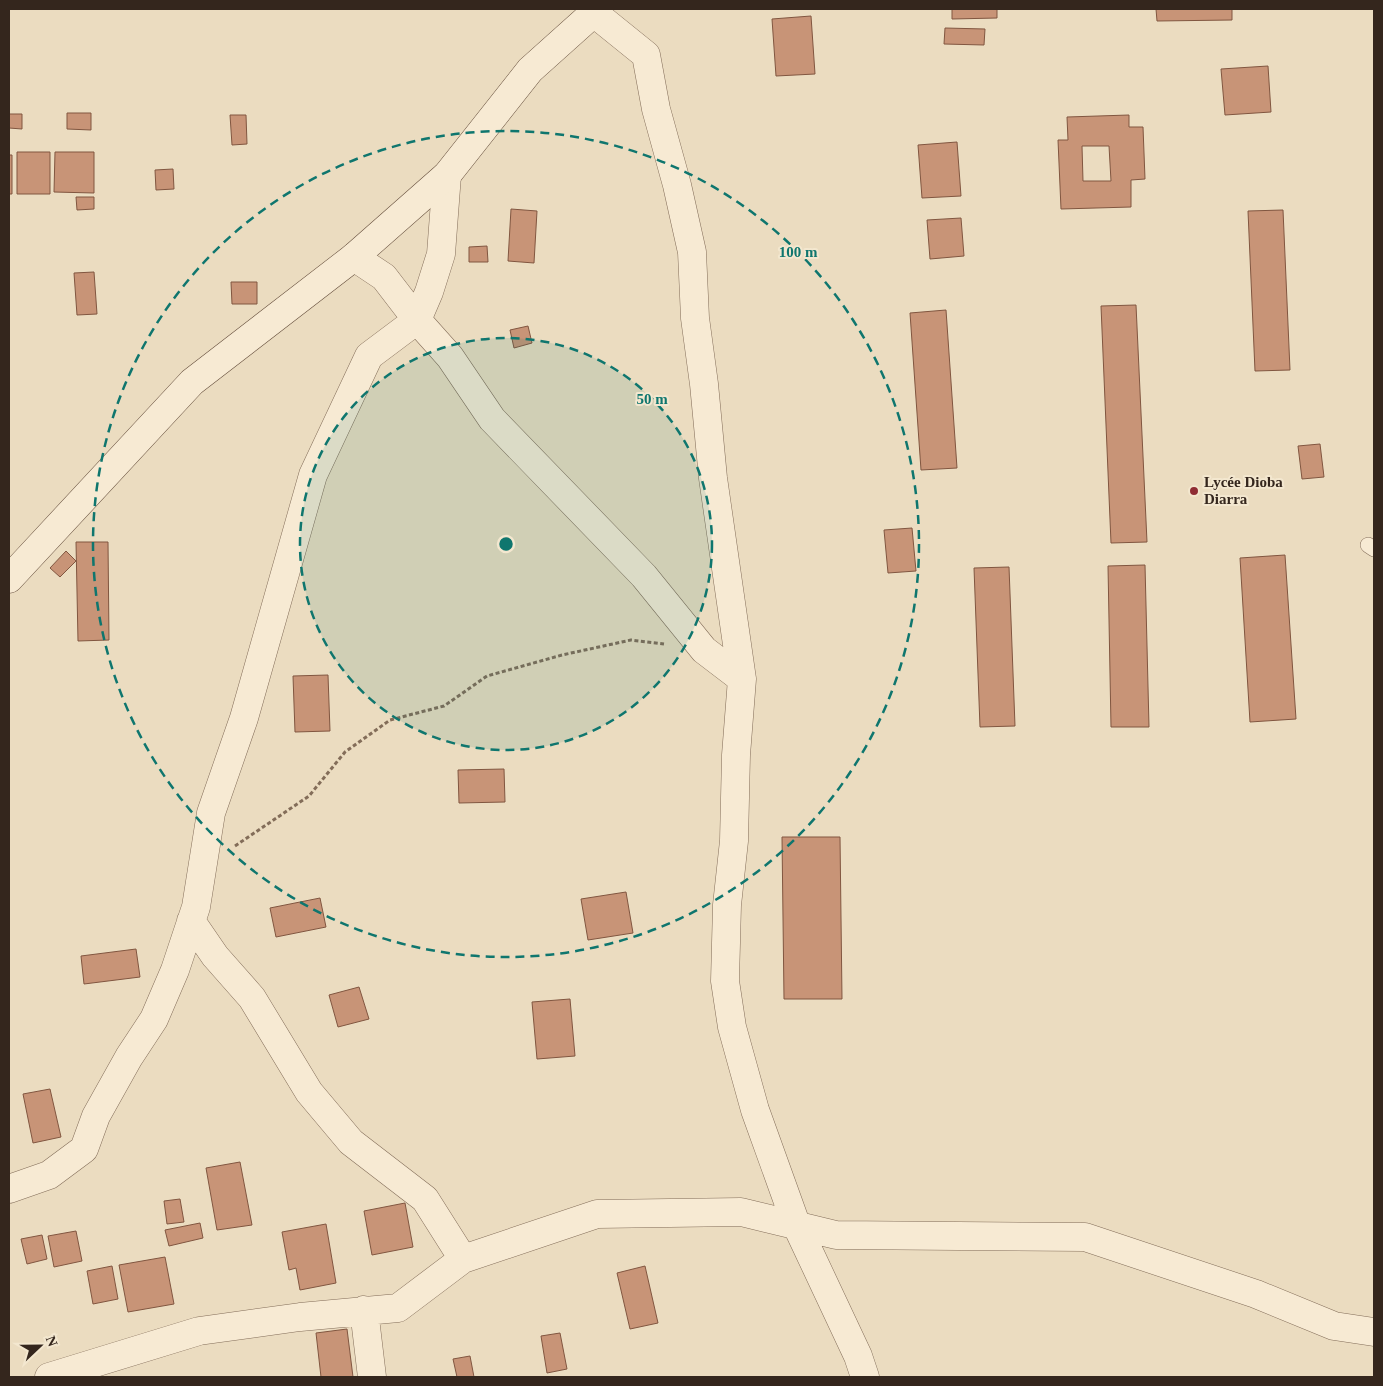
<svg xmlns="http://www.w3.org/2000/svg" width="1383" height="1386" font-family="Georgia,serif">
  <style>
    .building { fill: #c89477; stroke: #815640; fill-rule: evenodd }
    .lines { fill: none; stroke-linecap: round; stroke-linejoin: round }
    .lane-casing { stroke: #836d59; stroke-width: 16 }
    .street-casing { stroke: #836d59; stroke-width: 29 }
    .secondary-casing { stroke: #654e3c; stroke-width: 29 }
    .path { stroke: #836d59; stroke-width: 3; stroke-dasharray: 4 2.5; stroke-linecap: butt }
    .lane { stroke: #f7ead3; stroke-width: 15 }
    .street { stroke: #f7ead3; stroke-width: 28 }
    .secondary { stroke: #f7ead3; stroke-width: 28 }
    .ring { fill: none; stroke: #0f766e; stroke-width: 2.5; stroke-dasharray: 9 6 }
    .poi-dot { fill: #8f2c33; stroke: #f3e7cf; stroke-width: 2 }
    .labels { text-anchor: middle; dominant-baseline: central; stroke-width: 4; stroke-linejoin: round; paint-order: stroke }
    .poi-label { font-size: 15px; font-weight: bold; fill: #34261d; stroke: #f3e7cf; text-anchor: start }
    .centre { fill: #0f766e; stroke: #f3e7cf; stroke-width: 2.5 }
    .ring-label { font-size: 15px; text-anchor: middle; font-weight: bold; fill: #0f766e; stroke: #f3e7cf; stroke-width: 4; stroke-linejoin: round; paint-order: stroke }
  </style>
  <rect width="100%" height="100%" fill="#ebdcc0"/>
  <path class="building" d="M 952,9 L 997,9 L 997,18 L 952,19 Z
    M 1156,9 L 1232,9 L 1232,20 L 1157,21 Z
    M 811,16 L 815,74 L 776,76 L 772,19 Z
    M 945,28 L 985,29 L 984,45 L 944,44 Z
    M 1268,66 L 1271,112 L 1225,115 L 1221,69 Z
    M 67,113 L 91,113 L 91,130 L 67,129 Z
    M 9,114 L 22,114 L 22,129 L 9,128 Z
    M 230,115 L 246,115 L 247,144 L 232,145 Z
    M 1129,115 L 1129,127 L 1143,127 L 1145,179 L 1131,180 L 1131,207 L 1061,209 L 1058,140 L 1068,140 L 1067,117 ZM 1082,146 L 1109,146 L 1111,181 L 1083,181 Z
    M 957,142 L 961,196 L 922,198 L 918,145 Z
    M 17,152 L 50,152 L 50,194 L 17,194 Z
    M 55,152 L 94,152 L 94,193 L 54,192 Z
    M 9,155 L 12,155 L 12,194 L 9,194 Z
    M 173,169 L 174,189 L 156,190 L 155,170 Z
    M 76,197 L 94,197 L 94,209 L 77,210 Z
    M 511,209 L 537,211 L 534,263 L 508,261 Z
    M 1283,210 L 1290,370 L 1255,371 L 1248,211 Z
    M 961,218 L 964,256 L 930,259 L 927,220 Z
    M 487,246 L 488,262 L 469,262 L 469,247 Z
    M 94,272 L 97,314 L 77,315 L 74,273 Z
    M 231,282 L 257,282 L 257,304 L 232,304 Z
    M 1136,305 L 1147,542 L 1111,543 L 1101,306 Z
    M 946,310 L 957,468 L 921,470 L 910,313 Z
    M 528,326 L 532,343 L 514,348 L 510,330 Z
    M 1320,444 L 1324,477 L 1302,479 L 1298,446 Z
    M 912,528 L 916,571 L 888,573 L 884,530 Z
    M 76,542 L 108,542 L 109,640 L 78,641 Z
    M 66,551 L 76,561 L 60,577 L 50,568 Z
    M 1285,555 L 1296,719 L 1250,722 L 1240,558 Z
    M 1145,565 L 1149,727 L 1111,727 L 1108,566 Z
    M 1009,567 L 1015,726 L 980,727 L 974,568 Z
    M 328,675 L 330,731 L 295,732 L 293,676 Z
    M 504,769 L 505,802 L 459,803 L 458,770 Z
    M 782,837 L 840,837 L 842,999 L 784,999 Z
    M 626,892 L 633,933 L 588,940 L 581,899 Z
    M 320,898 L 326,927 L 276,937 L 270,908 Z
    M 136,949 L 140,977 L 84,984 L 81,956 Z
    M 359,987 L 369,1019 L 338,1027 L 329,995 Z
    M 570,999 L 575,1056 L 537,1059 L 532,1002 Z
    M 50,1089 L 61,1137 L 33,1143 L 23,1094 Z
    M 240,1162 L 252,1225 L 217,1230 L 206,1168 Z
    M 180,1199 L 184,1222 L 167,1224 L 164,1201 Z
    M 405,1203 L 413,1247 L 372,1255 L 364,1211 Z
    M 200,1223 L 203,1238 L 169,1246 L 165,1230 Z
    M 326,1224 L 336,1283 L 300,1290 L 296,1268 L 289,1270 L 282,1232 Z
    M 76,1231 L 82,1261 L 54,1267 L 48,1236 Z
    M 42,1235 L 47,1259 L 27,1264 L 21,1239 Z
    M 165,1257 L 174,1304 L 128,1312 L 119,1265 Z
    M 112,1266 L 118,1299 L 93,1304 L 87,1271 Z
    M 645,1266 L 658,1323 L 630,1329 L 617,1273 Z
    M 347,1329 L 353,1377 L 321,1377 L 316,1333 Z
    M 560,1333 L 567,1369 L 547,1373 L 541,1336 Z
    M 470,1356 L 474,1377 L 457,1377 L 453,1359 Z"/>
  <g class="lines">
    <defs>
      <path id="lane" d="M 1368,545 L 1374,549"/>
      <path id="street" d="M 447,175 L 441,254 L 429,292 L 417,320 L 450,357 L 492,419 L 644,576 L 704,650 L 742,679 L 713,478 L 704,384 L 695,318 L 692,252 L 677,185 L 656,109 L 646,55 L 594,13
        M 742,679 L 736,755 L 734,841 L 727,905 L 725,981 L 732,1027 L 755,1110 L 796,1224 L 858,1356 L 865,1377
        M 191,921 L 215,956 L 252,998 L 309,1092 L 351,1142 L 425,1199 L 463,1259
        M 9,1189 L 49,1175 L 84,1149 L 96,1116 L 129,1057 L 154,1019 L 175,970 L 196,907 L 211,813 L 244,718 L 313,475 L 369,356 L 417,320 L 384,277 L 354,257
        M 364,1310 L 372,1377
        M 49,1377 L 199,1331 L 300,1317 L 398,1308 L 463,1259 L 597,1214 L 741,1212 L 836,1235 L 1085,1237 L 1256,1294 L 1334,1326 L 1374,1332"/>
      <path id="secondary" d="M 9,579 L 192,382 L 354,257 L 447,175 L 530,70 L 598,9"/>
    </defs>
    <use href="#lane" class="lane-casing"/>
    <use href="#street" class="street-casing"/>
    <use href="#secondary" class="secondary-casing"/>
    <path class="path" d="M 235,846 L 309,796 L 345,752 L 390,720 L 444,706 L 487,676 L 562,655 L 631,640 L 664,644"/>
    <use href="#lane" class="lane"/>
    <use href="#street" class="street"/>
    <use href="#secondary" class="secondary"/>
  </g>
  <circle cx="506" cy="544" r="206" fill="#0f766e" fill-opacity=".12"/>
  <g class="ring">
    <circle cx="506" cy="544" r="206"/>
    <circle cx="506" cy="544" r="413"/>
  </g>
  <circle class="poi-dot" cx="1194" cy="491" r="5"/>
  <g class="labels">
    <g class="poi-label">
      <text x="1204" y="482">Lycée Dioba<tspan x="1204" dy="17">Diarra</tspan></text>
    </g>
  </g>
  <circle cx="506" cy="544" r="8" class="centre"/>
  <g class="ring-label">
    <text x="798" y="257">100 m</text>
    <text x="652" y="404">50 m</text>
  </g>
  <rect width="1383" height="1386" fill="none" stroke="#34261d" stroke-width="20"/>
  <g transform="translate(40 1346) rotate(68)" stroke="#f3e7cf" stroke-width="4" paint-order="stroke">
  <path d="M0-4L9 19L0 12L-9 19Z" fill="#34261d"/>
  <text y="-8" font-size="14" font-weight="bold" text-anchor="middle" fill="#34261d">N</text>
  </g>
</svg>
